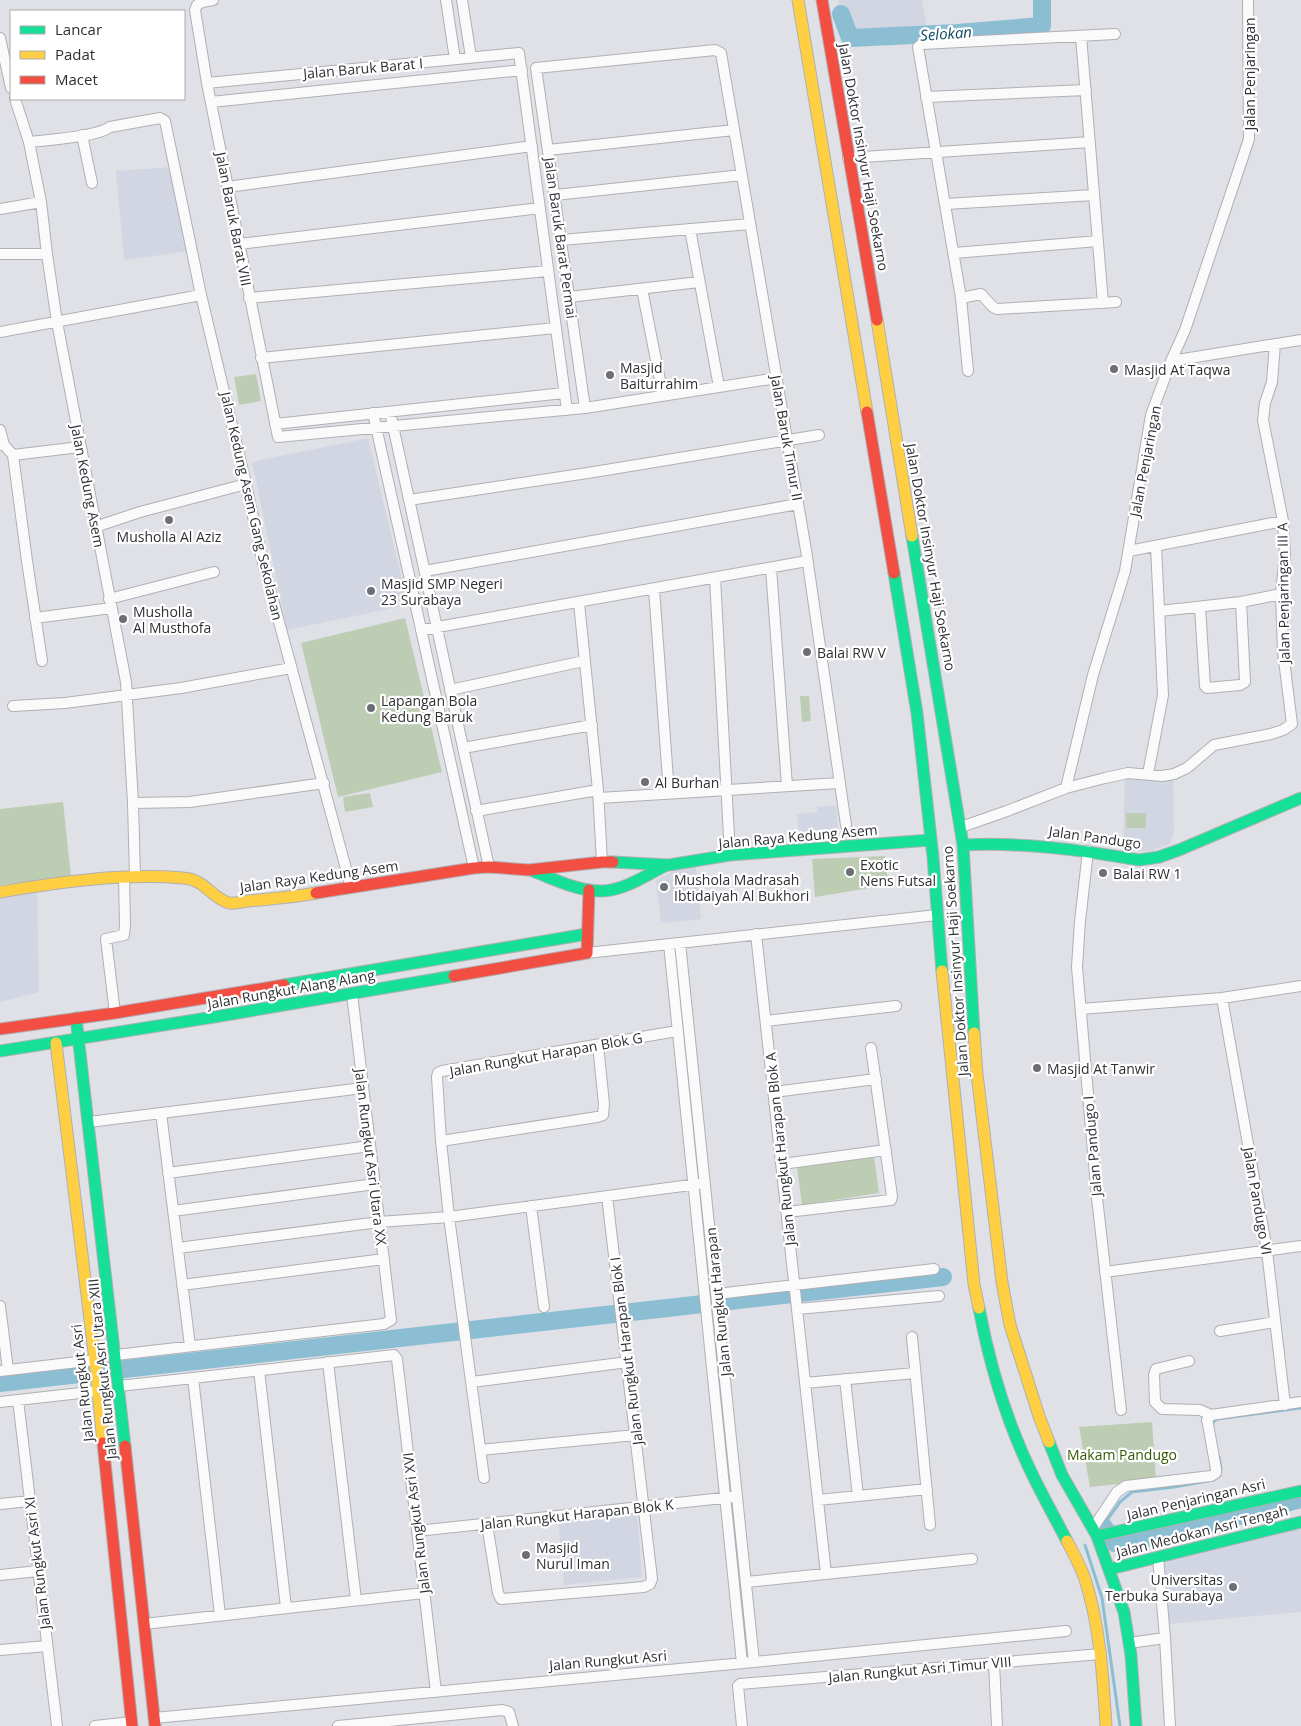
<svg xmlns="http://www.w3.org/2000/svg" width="1301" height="1726" font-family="'Open Sans',sans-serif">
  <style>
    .built { fill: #d2d6e2 }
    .green { fill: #bdcdb4 }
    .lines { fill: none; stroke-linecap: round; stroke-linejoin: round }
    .stream { stroke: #8cbed3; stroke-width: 3 }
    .river { stroke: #8cbed3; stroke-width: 18 }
    .street-tunnel { stroke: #bdbec3; stroke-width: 10; stroke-dasharray: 10 5; stroke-linecap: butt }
    .street-casing { stroke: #afb0b4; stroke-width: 12 }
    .fast-casing { stroke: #afb0b4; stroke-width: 13 }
    .slow-casing { stroke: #afb0b4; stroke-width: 13 }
    .jam-casing { stroke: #afb0b4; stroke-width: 13 }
    .street { stroke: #fafafb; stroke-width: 10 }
    .fast { stroke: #16e098; stroke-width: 11 }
    .slow { stroke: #ffcf43; stroke-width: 11 }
    .jam { stroke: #f24e42; stroke-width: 11 }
    .poi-dot { fill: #6d6e73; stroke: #fff; stroke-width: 2 }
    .labels { text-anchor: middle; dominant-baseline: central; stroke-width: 4.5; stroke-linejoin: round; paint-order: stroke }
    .street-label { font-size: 14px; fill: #2f3034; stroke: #fff }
    .poi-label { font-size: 14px; fill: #2f3034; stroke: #fff; text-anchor: start }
    .park-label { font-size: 14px; fill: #365906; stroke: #fff }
    .water-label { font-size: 15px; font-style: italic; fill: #0d4a5f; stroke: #fff }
  </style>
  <rect width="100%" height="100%" fill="#e0e1e7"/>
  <path class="built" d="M 838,0 L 922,0 L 928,35 L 844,41 Z
    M 172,167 L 189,251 L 124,260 L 116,171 Z
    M 368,438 L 408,605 L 287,630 L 252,462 Z
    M 1125,778 L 1173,780 L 1174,833 L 1170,844 L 1151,851 L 1123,851 Z
    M 836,805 L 839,839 L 800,843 L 797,814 L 817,812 L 817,807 Z
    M 696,867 L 701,919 L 661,923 L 656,880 L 678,869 Z
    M 37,887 L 39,992 L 0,1002 L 0,894 Z
    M 637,1513 L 642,1577 L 564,1585 L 558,1521 Z
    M 1301,1527 L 1301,1612 L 1167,1624 L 1164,1561 Z"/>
  <path class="green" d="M 256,374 L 261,401 L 239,405 L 234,377 Z
    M 405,618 L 442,772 L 338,797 L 301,643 Z
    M 800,696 L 809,696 L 811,721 L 802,722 Z
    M 370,793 L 373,807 L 345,812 L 343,797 Z
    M 63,802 L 71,877 L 0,885 L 0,809 Z
    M 1126,813 L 1146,813 L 1146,828 L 1126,828 Z
    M 885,856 L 888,885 L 815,897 L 812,859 Z
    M 874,1156 L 879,1193 L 802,1205 L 797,1168 Z
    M 1152,1422 L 1156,1480 L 1090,1487 L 1079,1427 Z"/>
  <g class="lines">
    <path class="stream" d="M 1213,1424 L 1213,1422 L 1217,1419 L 1301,1408
      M 1219,1457 L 1221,1469 L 1220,1473
      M 1103,1526 L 1120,1502 L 1132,1492 L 1174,1487 L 1213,1480
      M 1085,1545 L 1102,1598 L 1120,1726"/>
    <path class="river" d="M 841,14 L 850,38 L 957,33 L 1042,26 L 1042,0
      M 0,1383 L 943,1277
      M 1103,1526 L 1115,1543 L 1173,1534 L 1301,1499"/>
    <path class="street-tunnel" d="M 846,825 L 848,836"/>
    <defs>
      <path id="street" d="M 213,0 L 202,2 L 197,5 L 195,10 L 207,83 L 278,437 L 585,408 L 777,378
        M 446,0 L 455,59
        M 462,0 L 471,57
        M 1081,36 L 1103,303
        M 0,38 L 11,88
        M 207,83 L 519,53 L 567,410
        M 926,97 L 1086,90
        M 15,99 L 29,142 L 41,202 L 47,254 L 57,322 L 126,682 L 133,803 L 135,877
        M 211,102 L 522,70
        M 82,135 L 92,183
        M 29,142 C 47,140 97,137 110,127 L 160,118 L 165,121 L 201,295 L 246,484 L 263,563 L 351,887
        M 548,150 L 734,130
        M 848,158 L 1090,142
        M 227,187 L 532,146
        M 555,195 L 742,175
        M 946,204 L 1094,195
        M 0,209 L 41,202
        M 690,229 L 719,387
        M 561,240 L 750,224
        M 240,244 L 540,208
        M 954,253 L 1098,241
        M 0,254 L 47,254
        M 642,289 L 663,396
        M 569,297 L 699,282
        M 249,298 L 548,271
        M 961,298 L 981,294 L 993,307 L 997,309 L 1116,302
        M 0,332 L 201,295
        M 1275,344 L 1272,382 L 1265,403 L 1263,420 L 1283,521 L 1285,554 L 1281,594 L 1283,652 L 1292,724
        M 261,358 L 555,328
        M 1171,361 L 1301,340
        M 968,371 L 961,298 L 918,47 L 922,44 L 1115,34
        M 585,408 L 536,68 L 715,50 L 721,53 L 806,550 L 846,825
        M 390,412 L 489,867
        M 373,413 L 474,868
        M 275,424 L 564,393
        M 0,430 L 4,445
        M 0,445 L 4,445 L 13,455
        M 13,455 L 27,561 L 42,661
        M 13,455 L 80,447
        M 409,500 L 594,472 L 819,435
        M 95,527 L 140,512 L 246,484
        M 1129,551 L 1283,521
        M 771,568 L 787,786
        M 425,571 L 798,504
        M 715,578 L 730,855
        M 654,589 L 669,793
        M 109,599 L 214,572
        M 579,603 L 598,790 L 602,862
        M 1200,607 L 1205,686 L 1207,688 L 1240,685 L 1245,682 L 1241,602
        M 1160,611 L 1241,602 L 1281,594
        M 35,618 L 111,608
        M 421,630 L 807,561
        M 450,690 L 584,661
        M 13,706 L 65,703 L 181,688 L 291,668
        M 463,748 L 592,725
        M 1148,774 L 1163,695 L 1156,546
        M 1066,788 L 1093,675 L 1125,571 L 1151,415 L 1171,361 L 1185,330 L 1249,139 L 1248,0
        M 599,798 L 839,783
        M 133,803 L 190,802 L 324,783
        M 476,811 L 598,790
        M 961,827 L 1007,811 L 1066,788 L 1105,778 L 1128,773 L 1162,776 L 1174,774 L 1187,768 L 1214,745 L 1271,734 L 1283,730 L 1292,724
        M 1088,851 L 1080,921 L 1077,967 L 1097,1198 L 1121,1410
        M 756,934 L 826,1574
        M 680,943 L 754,1662
        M 669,944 L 742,1663
        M 587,953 L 937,915
        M 1222,998 L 1267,1251 L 1285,1405
        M 1081,1009 L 1222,998 L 1301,986
        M 115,1013 L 106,939 L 124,935 L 125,925 L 124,877
        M 766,1021 L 896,1006
        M 774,1092 L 876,1079
        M 161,1113 L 190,1346
        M 89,1122 L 363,1088
        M 441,1141 L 597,1117 L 603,1115 L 604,1104 L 598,1045
        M 782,1164 L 886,1150
        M 168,1173 L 370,1146
        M 531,1206 L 544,1307
        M 173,1211 L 375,1184
        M 787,1212 L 891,1200 L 892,1196 L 871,1048
        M 178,1248 L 379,1222 L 449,1217 L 698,1184
        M 1105,1272 L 1301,1246
        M 182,1285 L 384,1259
        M 717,1294 L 934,1269
        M 0,1306 L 8,1370
        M 798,1309 L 939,1296
        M 1220,1331 L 1275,1322
        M 912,1337 L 930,1525
        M 116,1355 L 384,1324 L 391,1320 L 352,994
        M 1189,1361 L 1156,1369 L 1154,1375 L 1155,1402 L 1162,1409 L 1200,1410 L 1211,1415
        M 328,1362 L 356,1600
        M 259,1370 L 286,1608
        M 0,1371 L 95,1360
        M 193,1378 L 220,1615
        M 845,1379 L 858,1496
        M 472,1382 L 628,1362
        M 805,1383 L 915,1373
        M 119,1386 L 193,1378 L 394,1355 L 397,1359 L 436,1692
        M 18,1400 L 57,1726
        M 0,1402 L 98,1391
        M 480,1450 L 636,1435
        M 484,1478 L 449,1217 L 441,1141 L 437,1077 L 438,1073 L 442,1071 L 677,1031
        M 818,1500 L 927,1489
        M 0,1504 L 30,1501
        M 487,1524 L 498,1593 L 501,1599 L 644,1587 L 650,1584 L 652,1579 L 607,1196
        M 1093,1528 L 1117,1492 L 1126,1486 L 1211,1476 L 1216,1473 L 1216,1469 L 1208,1424 L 1207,1420 L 1211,1415 L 1301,1402
        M 417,1531 L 732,1497
        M 1158,1557 L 1165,1638 L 1170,1726
        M 0,1575 L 38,1571
        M 746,1582 L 972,1559
        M 144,1624 L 424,1593
        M 1129,1643 L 1165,1638
        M 0,1650 L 47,1646
        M 994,1663 L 997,1726
        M 154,1718 L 754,1662 L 1066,1631
        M 95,1726 L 132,1722
        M 338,1726 L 502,1710 L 509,1712 L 513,1726
        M 742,1726 L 738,1686 L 740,1684 L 1101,1654"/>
      <path id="fast" d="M 912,536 L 963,845 L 974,1033
        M 894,573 L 917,713 L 933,857 L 942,971
        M 963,845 C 1023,842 1080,850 1139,860 L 1159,857 L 1179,850 L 1301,798
        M 613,862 L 669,865 L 730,855 L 931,840
        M 535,872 C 556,880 580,892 603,891 C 625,890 646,875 665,866
        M 284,985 L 587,934
        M 76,1018 L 125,1446
        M 0,1051 L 220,1016 L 454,976
        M 979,1308 C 990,1367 1008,1426 1035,1480 C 1045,1500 1056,1520 1067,1541
        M 1049,1442 L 1062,1475 L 1097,1536 L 1124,1612 L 1131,1655 L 1136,1726
        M 1097,1536 L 1301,1491
        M 1110,1569 L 1301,1522"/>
      <path id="slow" d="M 798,0 L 867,412
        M 877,320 L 912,536
        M 0,892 C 60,882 122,873 183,878 C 205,879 211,898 229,903 C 234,904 242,902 248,901 C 271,899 293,897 316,893
        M 942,971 L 974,1284 L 979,1308
        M 974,1033 L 977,1074 L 1002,1282 L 1010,1325 L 1039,1416 L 1049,1442
        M 56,1043 L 95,1360 L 103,1443
        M 1067,1541 C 1073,1552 1079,1564 1084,1576 C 1100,1624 1103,1676 1106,1726"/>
      <path id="jam" d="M 822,0 L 877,320
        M 867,412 L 894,573
        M 316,893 L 474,868 L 489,867 L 529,870 L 602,862 L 613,862
        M 454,976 L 587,953 L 589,890
        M 0,1029 L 115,1013 L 284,985
        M 103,1443 L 132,1726
        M 125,1446 L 155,1726"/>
    </defs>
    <use href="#street" class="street-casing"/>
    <use href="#fast" class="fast-casing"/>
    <use href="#slow" class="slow-casing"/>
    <use href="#jam" class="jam-casing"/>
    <use href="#street" class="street"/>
    <use href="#fast" class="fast"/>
    <use href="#slow" class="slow"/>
    <use href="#jam" class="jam"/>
  </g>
  <g class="poi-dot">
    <circle cx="1114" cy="369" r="5"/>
    <circle cx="610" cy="375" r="5"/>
    <circle cx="169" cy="520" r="5"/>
    <circle cx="371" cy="591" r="5"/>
    <circle cx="123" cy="619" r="5"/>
    <circle cx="807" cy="652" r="5"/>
    <circle cx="371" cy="708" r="5"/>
    <circle cx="645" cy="782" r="5"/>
    <circle cx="850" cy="872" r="5"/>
    <circle cx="1103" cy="873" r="5"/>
    <circle cx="664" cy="887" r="5"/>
    <circle cx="1037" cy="1068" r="5"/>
    <circle cx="526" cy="1555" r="5"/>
    <circle cx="1233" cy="1587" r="5"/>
  </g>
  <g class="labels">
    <g class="street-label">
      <text transform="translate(363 68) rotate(-5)">Jalan Baruk Barat I</text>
      <text transform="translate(1249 74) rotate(-90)">Jalan Penjaringan</text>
      <text transform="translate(864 157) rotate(80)">Jalan Doktor Insinyur Haji Soekarno</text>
      <text transform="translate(234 219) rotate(79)">Jalan Baruk Barat VIII</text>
      <text transform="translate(561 238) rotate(82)">Jalan Baruk Barat Permai</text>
      <text transform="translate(787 438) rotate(80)">Jalan Baruk Timur II</text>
      <text transform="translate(1145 461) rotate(-79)">Jalan Penjaringan</text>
      <text transform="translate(88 486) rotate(79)">Jalan Kedung Asem</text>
      <text transform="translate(252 506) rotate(77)">Jalan Kedung Asem Gang Sekolahan</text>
      <text transform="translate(931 557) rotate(80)">Jalan Doktor Insinyur Haji Soekarno</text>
      <text transform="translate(1283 593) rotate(-91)">Jalan Penjaringan III A</text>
      <text transform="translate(798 836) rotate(-5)">Jalan Raya Kedung Asem</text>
      <text transform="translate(1095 837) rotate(8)">Jalan Pandugo</text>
      <text transform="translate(319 876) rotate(-8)">Jalan Raya Kedung Asem</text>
      <text transform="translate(955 961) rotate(-94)">Jalan Doktor Insinyur Haji Soekarno</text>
      <text transform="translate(291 989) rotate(-10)">Jalan Rungkut Alang Alang</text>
      <text transform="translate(546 1054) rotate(-10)">Jalan Rungkut Harapan Blok G</text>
      <text transform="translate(1092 1146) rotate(-95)">Jalan Pandugo I</text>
      <text transform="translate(780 1149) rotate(-96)">Jalan Rungkut Harapan Blok A</text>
      <text transform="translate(371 1157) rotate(83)">Jalan Rungkut Asri Utara XX</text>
      <text transform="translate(1258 1201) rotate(80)">Jalan Pandugo VI</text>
      <text transform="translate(718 1302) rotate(-96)">Jalan Rungkut Harapan</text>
      <text transform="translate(626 1351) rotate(-97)">Jalan Rungkut Harapan Blok I</text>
      <text transform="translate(102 1369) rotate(-96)">Jalan Rungkut Asri Utara XIII</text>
      <text transform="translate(82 1383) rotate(-96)">Jalan Rungkut Asri</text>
      <text transform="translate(1196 1499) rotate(-13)">Jalan Penjaringan Asri</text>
      <text transform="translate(577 1514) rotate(-6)">Jalan Rungkut Harapan Blok K</text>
      <text transform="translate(416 1523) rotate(-97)">Jalan Rungkut Asri XVI</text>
      <text transform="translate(1202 1531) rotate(-14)">Jalan Medokan Asri Tengah</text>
      <text transform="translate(37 1563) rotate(-97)">Jalan Rungkut Asri XI</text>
      <text transform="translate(608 1660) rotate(-5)">Jalan Rungkut Asri</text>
      <text transform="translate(920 1669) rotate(-5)">Jalan Rungkut Asri Timur VIII</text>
    </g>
    <g class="poi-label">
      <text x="620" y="367">Masjid<tspan x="620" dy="16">Baiturrahim</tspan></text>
      <text x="1124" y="369">Masjid At Taqwa</text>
      <text x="169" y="536" text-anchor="middle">Musholla Al Aziz</text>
      <text x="381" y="583">Masjid SMP Negeri<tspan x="381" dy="16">23 Surabaya</tspan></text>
      <text x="133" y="611">Musholla<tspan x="133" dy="16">Al Musthofa</tspan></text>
      <text x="817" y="652">Balai RW V</text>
      <text x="381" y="700">Lapangan Bola<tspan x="381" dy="16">Kedung Baruk</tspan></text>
      <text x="655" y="782">Al Burhan</text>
      <text x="860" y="864">Exotic<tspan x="860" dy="16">Nens Futsal</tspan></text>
      <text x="1113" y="873">Balai RW 1</text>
      <text x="674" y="879">Mushola Madrasah<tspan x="674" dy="16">Ibtidaiyah Al Bukhori</tspan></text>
      <text x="1047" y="1068">Masjid At Tanwir</text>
      <text x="536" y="1547">Masjid<tspan x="536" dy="16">Nurul Iman</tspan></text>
      <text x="1223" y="1579" text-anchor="end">Universitas<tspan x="1223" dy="16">Terbuka Surabaya</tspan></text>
    </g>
    <g class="park-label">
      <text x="1122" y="1454">Makam Pandugo</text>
    </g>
    <g class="water-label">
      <text transform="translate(946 33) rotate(-4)">Selokan</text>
    </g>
  </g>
  <rect x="10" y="10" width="175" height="90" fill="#ffffff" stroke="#acacae"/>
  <rect x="20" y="26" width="25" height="8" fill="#16e098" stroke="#acacae"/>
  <text x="55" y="35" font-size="15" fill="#2f3034">Lancar</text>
  <rect x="20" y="51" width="25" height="8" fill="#ffcf43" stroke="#acacae"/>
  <text x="55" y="60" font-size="15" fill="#2f3034">Padat</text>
  <rect x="20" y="76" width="25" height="8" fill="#f24e42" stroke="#acacae"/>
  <text x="55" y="85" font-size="15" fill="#2f3034">Macet</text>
</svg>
